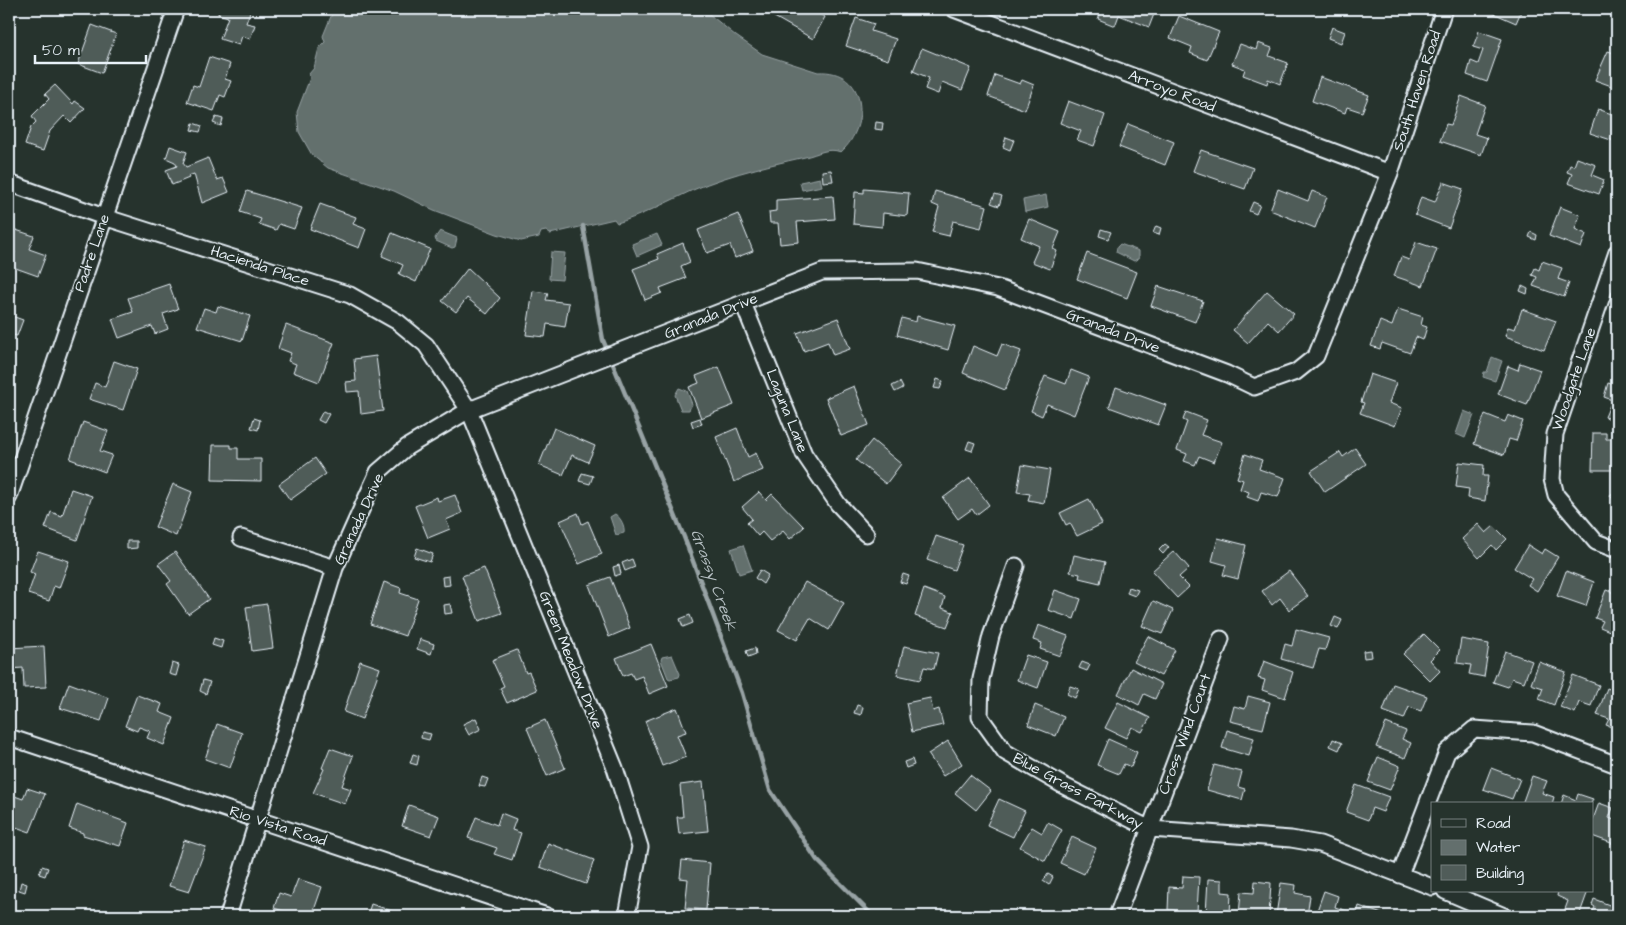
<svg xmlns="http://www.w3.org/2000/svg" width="1626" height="925" font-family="'Architects Daughter',sans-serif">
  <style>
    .water { fill: #636f6d; stroke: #98a3a5 }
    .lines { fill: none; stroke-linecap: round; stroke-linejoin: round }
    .stream { stroke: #98a3a5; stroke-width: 4.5 }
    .building { fill: #505c59; stroke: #e8f1f8 }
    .street-casing { stroke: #e8f1f8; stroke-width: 19 }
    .street { stroke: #26332d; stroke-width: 15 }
    .labels { text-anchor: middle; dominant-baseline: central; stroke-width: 4; stroke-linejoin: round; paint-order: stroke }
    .street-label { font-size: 15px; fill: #e8f1f8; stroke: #26332d }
    .water-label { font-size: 16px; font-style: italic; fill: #b3bdc0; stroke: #26332d }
  </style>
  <rect width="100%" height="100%" fill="#26332d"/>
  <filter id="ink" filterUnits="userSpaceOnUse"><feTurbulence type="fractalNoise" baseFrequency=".02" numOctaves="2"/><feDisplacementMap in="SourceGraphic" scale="10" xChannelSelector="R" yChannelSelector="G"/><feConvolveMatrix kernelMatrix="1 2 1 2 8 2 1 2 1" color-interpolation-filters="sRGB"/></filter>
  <g filter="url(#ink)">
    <path class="water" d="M 334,9 L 703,9 L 736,36 L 762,54 L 818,72 C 867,69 871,125 841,152 C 827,147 819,154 805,157 C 761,167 717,177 676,198 C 657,207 638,217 617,223 L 614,219 L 550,234 L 546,231 L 541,232 L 539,237 L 521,241 L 497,234 L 434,210 L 394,191 L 328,168 L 312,155 L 299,132 L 297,112 L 310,78 L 309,74 L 314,68 L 319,48 L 325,42 L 323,36 Z
      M 820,178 L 822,186 L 802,190 L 800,182 Z
      M 1046,195 L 1048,207 L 1025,212 L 1023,200 Z
      M 440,231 L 457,238 L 455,247 L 452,248 L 436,241 L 435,238 Z
      M 657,234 L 662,245 L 637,256 L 632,244 Z
      M 1120,244 L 1139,251 L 1139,258 L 1134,261 L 1116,252 L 1117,247 Z
      M 551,252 L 565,253 L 562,280 L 549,279 Z
      M 1492,357 L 1502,361 L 1495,381 L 1483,377 L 1484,372 L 1487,372 Z
      M 679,388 L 687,391 L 692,404 L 689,410 L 681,410 L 675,395 Z
      M 1464,411 L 1474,415 L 1465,438 L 1456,434 Z
      M 615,514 C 621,518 625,526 624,533 L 616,535 L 610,517 Z
      M 743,545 L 752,570 L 739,574 L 731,549 Z
      M 672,655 L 680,674 L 679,677 L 670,679 L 668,678 L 661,660 L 662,657 Z"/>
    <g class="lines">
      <path class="stream" d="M 583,226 L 603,340 L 684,537 L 742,693 L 770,790 L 817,860 L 873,916"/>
    </g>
    <path class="building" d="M 219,9 L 251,9 L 246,23 L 255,25 L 250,39 L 242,36 L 239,45 L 220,39 L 228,17 L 218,14 Z
      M 772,9 L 810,9 L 825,17 L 813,39 L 769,14 Z
      M 1102,9 L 1156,9 L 1149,27 L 1119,15 L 1115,26 L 1098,19 Z
      M 1484,9 L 1522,9 L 1516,23 Z
      M 1179,16 L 1219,32 L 1207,60 L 1190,53 L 1192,47 L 1170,38 Z
      M 856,18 L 874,24 L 871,31 L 896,39 L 888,60 L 846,46 Z
      M 92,25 L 116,34 L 102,73 L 78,64 Z
      M 1332,27 L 1345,32 L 1341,43 L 1328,38 Z
      M 1479,31 L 1502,39 L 1487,82 L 1467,75 L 1471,61 L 1478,64 L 1483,50 L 1473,47 Z
      M 1258,43 L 1272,48 L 1269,56 L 1288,63 L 1280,84 L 1268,79 L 1267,84 L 1243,75 L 1245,69 L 1232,64 L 1240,44 L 1256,50 Z
      M 922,48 L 971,68 L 962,90 L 942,82 L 938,94 L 925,89 L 929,78 L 913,71 Z
      M 1608,51 L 1617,54 L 1617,88 L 1595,80 Z
      M 209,57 L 230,64 L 225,79 L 231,81 L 225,97 L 220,95 L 214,111 L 187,102 L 193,85 L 199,87 Z
      M 995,75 L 1020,84 L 1022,80 L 1034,85 L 1025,110 L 988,96 Z
      M 1320,77 L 1369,95 L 1362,112 L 1347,107 L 1345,113 L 1312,101 Z
      M 55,85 L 73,104 L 75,101 L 85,108 L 71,123 L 64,116 L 50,131 L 43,151 L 25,145 L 31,127 L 36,122 L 32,116 L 49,99 L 45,94 Z
      M 1461,96 L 1485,105 L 1475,134 L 1487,138 L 1481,155 L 1440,141 L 1446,124 L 1451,125 Z
      M 1068,101 L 1105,115 L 1094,146 L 1077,140 L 1081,131 L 1060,123 Z
      M 1598,109 L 1617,116 L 1617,142 L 1590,133 Z
      M 216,117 L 223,119 L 221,126 L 213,123 Z
      M 876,122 L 883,123 L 882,130 L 875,129 Z
      M 193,123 L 202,126 L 200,132 L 191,130 Z
      M 1128,124 L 1174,142 L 1165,165 L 1119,147 Z
      M 1006,137 L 1014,140 L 1010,150 L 1003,147 Z
      M 170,146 L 187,152 L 183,163 L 186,167 L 208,158 L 217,180 L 223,178 L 229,192 L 202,203 L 194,174 L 188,176 L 189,178 L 172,185 L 166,170 L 177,166 L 175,162 L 166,158 Z
      M 1201,150 L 1253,168 L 1245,189 L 1193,171 Z
      M 1577,158 L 1596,165 L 1592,175 L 1604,180 L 1599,194 L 1568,183 L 1572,174 L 1567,172 L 1570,165 L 1574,166 Z
      M 831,170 L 833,181 L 823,182 L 822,171 Z
      M 1443,182 L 1463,189 L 1449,228 L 1415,215 L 1421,197 L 1435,202 Z
      M 864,189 L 909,193 L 907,216 L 883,213 L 882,227 L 853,224 L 855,192 L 864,193 Z
      M 1278,189 L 1308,201 L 1312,191 L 1327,197 L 1315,228 L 1270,210 Z
      M 247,191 L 302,208 L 294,229 L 279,224 L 276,230 L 259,224 L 261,219 L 240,212 Z
      M 935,191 L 987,206 L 981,228 L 953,221 L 949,236 L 932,232 L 939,207 L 932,204 Z
      M 995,194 L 1002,196 L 999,206 L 991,203 Z
      M 833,196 L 835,219 L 797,222 L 799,242 L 780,244 L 778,223 L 770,223 L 769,212 L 776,211 L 776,200 Z
      M 1253,202 L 1260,205 L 1256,214 L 1249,211 Z
      M 320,204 L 356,217 L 353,224 L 366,229 L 359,248 L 310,229 Z
      M 1560,207 L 1580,215 L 1575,229 L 1586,234 L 1581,248 L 1549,236 Z
      M 738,214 L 753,251 L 735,258 L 730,245 L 707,253 L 698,230 Z
      M 1029,219 L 1060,232 L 1053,249 L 1057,251 L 1050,269 L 1032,262 L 1039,246 L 1021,238 Z
      M 1156,226 L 1161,228 L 1159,235 L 1153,233 Z
      M 13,229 L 34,236 L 29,249 L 46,255 L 38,276 L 10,266 L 15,252 L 9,250 Z
      M 1101,229 L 1111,232 L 1108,239 L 1099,236 Z
      M 1531,232 L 1537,235 L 1536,240 L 1529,237 Z
      M 392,233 L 430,249 L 416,282 L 399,274 L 403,265 L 382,256 Z
      M 1416,242 L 1437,249 L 1423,286 L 1394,276 L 1401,257 L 1409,260 Z
      M 683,243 L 690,262 L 681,266 L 686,278 L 660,288 L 662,293 L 645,300 L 633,269 L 659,259 L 657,254 Z
      M 1087,253 L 1137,272 L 1127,298 L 1077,279 Z
      M 1542,261 L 1562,268 L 1558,279 L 1569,283 L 1564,297 L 1533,286 L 1537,277 L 1532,275 L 1535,268 L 1539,270 Z
      M 468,268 L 500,298 L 487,314 L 467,298 L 456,312 L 442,301 Z
      M 169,284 L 178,309 L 163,314 L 168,329 L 155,334 L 152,326 L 119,338 L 112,319 L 133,312 L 128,298 Z
      M 1158,286 L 1203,301 L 1195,322 L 1151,306 Z
      M 1522,286 L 1528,289 L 1527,294 L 1520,291 Z
      M 533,291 L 548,293 L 546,300 L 569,303 L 565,327 L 547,324 L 545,337 L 526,335 Z
      M 1267,291 L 1294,314 L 1279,331 L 1268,321 L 1248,343 L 1233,330 Z
      M 218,306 L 250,316 L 242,341 L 197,327 L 204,308 L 216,312 Z
      M 1398,309 L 1423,317 L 1421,325 L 1427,327 L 1423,340 L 1416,337 L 1410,353 L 1382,343 L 1380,349 L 1371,346 L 1380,321 L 1392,326 Z
      M 1522,309 L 1556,321 L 1544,350 L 1505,336 L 1508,327 L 1515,329 Z
      M 9,315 L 23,320 L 17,336 L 13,335 L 9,345 Z
      M 917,316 L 955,326 L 948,350 L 897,335 L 902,318 L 916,322 Z
      M 838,318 L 850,349 L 833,355 L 828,342 L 804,351 L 797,333 Z
      M 286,325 L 334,343 L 319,382 L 293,372 L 296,364 L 288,361 L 291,353 L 278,348 Z
      M 1002,344 L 1021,351 L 1005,390 L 963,373 L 973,346 L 997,356 Z
      M 1617,354 L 1617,375 L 1611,372 Z
      M 376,356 L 383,411 L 361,414 L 359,391 L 347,392 L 346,382 L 356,381 L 354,359 Z
      M 114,361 L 137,369 L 123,410 L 89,399 L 95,383 L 105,387 Z
      M 1520,363 L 1540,370 L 1527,405 L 1498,394 L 1508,366 L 1518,370 Z
      M 719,367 L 734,405 L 701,418 L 689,387 L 699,383 L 696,376 Z
      M 1071,370 L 1089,377 L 1074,415 L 1047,404 L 1042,416 L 1031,411 L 1045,376 L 1066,384 Z
      M 1370,374 L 1396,383 L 1389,403 L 1402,408 L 1395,426 L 1360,413 L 1364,403 L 1361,402 Z
      M 937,379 L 943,381 L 940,389 L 934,388 Z
      M 900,382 L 903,388 L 895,392 L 892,386 Z
      M 1608,383 L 1617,386 L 1617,421 L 1605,417 L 1612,400 L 1604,397 Z
      M 854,386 L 869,425 L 841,436 L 826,398 Z
      M 1116,387 L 1166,405 L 1158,425 L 1109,407 Z
      M 323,411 L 329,414 L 324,423 L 318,420 Z
      M 1186,412 L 1207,420 L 1201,435 L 1222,442 L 1214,462 L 1199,456 L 1195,465 L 1184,461 L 1187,454 L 1177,450 L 1187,422 L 1183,420 Z
      M 1485,414 L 1505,422 L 1508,415 L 1523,421 L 1516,441 L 1509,439 L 1504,455 L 1474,444 Z
      M 254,418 L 260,420 L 258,430 L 251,428 Z
      M 700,418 L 702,424 L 693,427 L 691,421 Z
      M 83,422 L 108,431 L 100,451 L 112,455 L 105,472 L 70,459 Z
      M 554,428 L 595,446 L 588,462 L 572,455 L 563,475 L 539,465 Z
      M 737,428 L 748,457 L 756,453 L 763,470 L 734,482 L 716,437 Z
      M 1593,433 L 1606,433 L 1606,439 L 1617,439 L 1617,470 L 1592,470 Z
      M 872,440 L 901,464 L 886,484 L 856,460 Z
      M 969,441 L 975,443 L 972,451 L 966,449 Z
      M 213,445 L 231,445 L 231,448 L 238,448 L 238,459 L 261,459 L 261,481 L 212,480 Z
      M 1355,448 L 1366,464 L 1325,492 L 1311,471 L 1340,452 L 1343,457 Z
      M 1245,454 L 1262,460 L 1259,469 L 1285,478 L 1278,497 L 1261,492 L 1258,501 L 1247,497 L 1249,492 L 1240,489 L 1243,480 L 1237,478 Z
      M 315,458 L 326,474 L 290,500 L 279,484 Z
      M 1459,462 L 1484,465 L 1483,476 L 1488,476 L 1485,501 L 1468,498 L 1469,489 L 1456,487 Z
      M 1022,465 L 1050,470 L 1044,503 L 1028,500 L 1030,494 L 1017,492 Z
      M 582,473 L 593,476 L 590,484 L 579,481 Z
      M 970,478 L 989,505 L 976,515 L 972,509 L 958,519 L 943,498 Z
      M 173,484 L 192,492 L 176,536 L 155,527 Z
      M 71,489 L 92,496 L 77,540 L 45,528 L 51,512 L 62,516 Z
      M 1617,490 L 1617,505 L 1610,495 Z
      M 759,492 L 766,500 L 772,494 L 804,527 L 790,539 L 783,531 L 770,541 L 762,532 L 758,536 L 747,523 L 752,519 L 742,507 Z
      M 455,495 L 462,513 L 446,520 L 450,529 L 428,538 L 415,506 L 437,497 L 438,501 Z
      M 1089,499 L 1102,524 L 1077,536 L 1070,523 L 1066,525 L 1060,513 Z
      M 578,513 L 582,524 L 588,521 L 602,554 L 579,564 L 560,521 Z
      M 1478,524 L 1486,533 L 1494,526 L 1507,539 L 1496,550 L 1492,545 L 1479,558 L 1462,539 Z
      M 936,536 L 963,545 L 954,570 L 927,560 Z
      M 1218,538 L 1246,545 L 1238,579 L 1223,575 L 1226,565 L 1212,561 Z
      M 127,541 L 137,541 L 137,548 L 127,549 Z
      M 1165,544 L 1169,547 L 1163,554 L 1159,550 Z
      M 1528,545 L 1542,554 L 1545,549 L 1558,557 L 1537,591 L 1528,585 L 1532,579 L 1514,568 Z
      M 417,548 L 433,554 L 430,562 L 414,557 Z
      M 38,551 L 69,561 L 59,588 L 54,586 L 49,601 L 28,594 L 35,574 L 30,572 Z
      M 1174,551 L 1189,568 L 1179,577 L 1189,587 L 1177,598 L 1152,571 Z
      M 175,552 L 209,599 L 188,614 L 167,584 L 171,581 L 158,564 Z
      M 1074,555 L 1105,562 L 1100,583 L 1079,578 L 1080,574 L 1070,572 Z
      M 632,559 L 635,567 L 625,571 L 622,563 Z
      M 619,565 L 621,574 L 615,576 L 613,567 Z
      M 484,568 L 502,613 L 479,621 L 462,576 Z
      M 760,570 L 768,575 L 763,584 L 755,578 Z
      M 1289,571 L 1308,596 L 1289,610 L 1280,598 L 1272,605 L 1262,591 Z
      M 1566,571 L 1594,582 L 1586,606 L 1557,596 Z
      M 903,574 L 909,576 L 906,584 L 900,582 Z
      M 449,576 L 450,585 L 443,586 L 442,577 Z
      M 610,577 L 630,628 L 609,637 L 589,585 Z
      M 384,582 L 401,588 L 400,593 L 418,599 L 405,636 L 370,624 Z
      M 805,582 L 844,603 L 829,630 L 810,618 L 797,640 L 778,630 Z
      M 1129,587 L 1138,590 L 1135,596 L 1127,593 Z
      M 924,589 L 945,597 L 942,608 L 953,612 L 947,627 L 915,616 Z
      M 1055,590 L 1081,599 L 1074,619 L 1048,610 Z
      M 1606,590 L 1617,594 L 1617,634 L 1600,627 L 1603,621 L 1595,618 Z
      M 1153,601 L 1173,610 L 1162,634 L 1142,626 Z
      M 267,604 L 273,648 L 252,651 L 246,607 Z
      M 450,604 L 452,613 L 445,614 L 444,605 Z
      M 690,615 L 693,623 L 683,627 L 680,619 Z
      M 1335,617 L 1342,620 L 1338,629 L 1331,626 Z
      M 1038,625 L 1068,636 L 1060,656 L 1040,649 L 1042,643 L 1033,640 Z
      M 1296,629 L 1329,638 L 1325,650 L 1319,649 L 1313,668 L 1281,659 L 1285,644 L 1292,646 Z
      M 1424,634 L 1440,650 L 1430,660 L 1440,671 L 1430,681 L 1403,654 Z
      M 1148,636 L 1175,650 L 1161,676 L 1134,662 Z
      M 214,638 L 223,641 L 221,648 L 212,645 Z
      M 420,639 L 434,644 L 431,654 L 417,649 Z
      M 1461,639 L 1489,644 L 1484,677 L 1469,674 L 1471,665 L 1457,663 Z
      M 651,644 L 668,686 L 649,694 L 642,676 L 634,679 L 631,673 L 623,676 L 616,658 Z
      M 44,646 L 46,687 L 24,688 L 23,668 L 9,669 L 9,648 Z
      M 904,646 L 938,653 L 934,669 L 924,667 L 920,680 L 897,675 Z
      M 755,648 L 756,654 L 748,657 L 746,651 Z
      M 517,650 L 526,673 L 529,672 L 537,690 L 507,703 L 500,688 L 504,686 L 492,660 Z
      M 1371,650 L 1372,657 L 1364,658 L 1363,651 Z
      M 1505,651 L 1532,661 L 1524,682 L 1512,678 L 1508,687 L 1493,682 Z
      M 1026,655 L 1047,662 L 1038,688 L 1017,680 Z
      M 360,661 L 380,668 L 362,719 L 344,712 Z
      M 1264,661 L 1293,672 L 1285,698 L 1262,690 L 1265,680 L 1258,678 Z
      M 1082,662 L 1090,665 L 1087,671 L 1079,668 Z
      M 1539,662 L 1566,672 L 1554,705 L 1539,699 L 1543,688 L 1531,684 Z
      M 172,663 L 179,665 L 176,676 L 169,674 Z
      M 1131,668 L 1162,684 L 1155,699 L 1144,694 L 1139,705 L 1118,694 Z
      M 1573,675 L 1599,685 L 1591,706 L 1579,702 L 1575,713 L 1560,707 Z
      M 203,680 L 210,682 L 206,694 L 200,691 Z
      M 69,683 L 109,698 L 101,721 L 60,708 Z
      M 1393,684 L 1427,696 L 1421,711 L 1409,707 L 1404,719 L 1383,711 Z
      M 1070,686 L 1079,689 L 1075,698 L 1067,694 Z
      M 1607,688 L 1617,692 L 1617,729 L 1606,725 L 1609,719 L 1597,715 Z
      M 137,695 L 162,704 L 159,712 L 174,718 L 164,745 L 147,738 L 150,731 L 139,727 L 137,731 L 125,726 Z
      M 1248,696 L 1270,702 L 1263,729 L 1230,721 L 1234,706 L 1245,709 Z
      M 930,698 L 933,711 L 939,709 L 943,725 L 912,732 L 906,703 Z
      M 1118,702 L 1150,718 L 1142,732 L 1132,727 L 1126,738 L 1105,728 Z
      M 857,705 L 863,707 L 861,715 L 854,713 Z
      M 1035,705 L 1064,717 L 1056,736 L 1028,725 Z
      M 677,708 L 686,732 L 677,735 L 686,757 L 662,766 L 645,721 Z
      M 476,718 L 481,729 L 469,735 L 463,724 Z
      M 545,720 L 565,768 L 547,776 L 527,728 Z
      M 1386,723 L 1406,731 L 1402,739 L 1411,743 L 1405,758 L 1376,747 Z
      M 217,724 L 242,733 L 230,768 L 205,759 Z
      M 1227,730 L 1254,738 L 1249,756 L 1222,748 Z
      M 422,732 L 431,734 L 429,740 L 421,738 Z
      M 1108,739 L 1137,752 L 1131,767 L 1124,764 L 1119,774 L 1097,765 Z
      M 1333,739 L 1342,743 L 1339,750 L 1330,746 Z
      M 948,741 L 962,764 L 943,776 L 928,754 Z
      M 330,748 L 353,756 L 342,786 L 351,789 L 345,804 L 313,793 L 324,769 L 322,768 Z
      M 413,754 L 419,756 L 417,765 L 410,763 Z
      M 1378,757 L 1400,766 L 1390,790 L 1368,782 Z
      M 912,759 L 914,765 L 906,768 L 904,762 Z
      M 1214,765 L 1242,772 L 1238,787 L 1245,789 L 1242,800 L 1207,790 Z
      M 1491,768 L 1520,779 L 1512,799 L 1483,789 Z
      M 970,775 L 991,791 L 976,810 L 955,793 Z
      M 1532,776 L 1547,781 L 1542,793 L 1554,797 L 1552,804 L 1522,804 Z
      M 482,777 L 488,779 L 485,787 L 479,786 Z
      M 703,782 L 708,831 L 679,834 L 677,817 L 683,817 L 680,785 Z
      M 1356,785 L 1389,797 L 1383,812 L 1372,808 L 1368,820 L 1346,812 Z
      M 27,788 L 45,794 L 30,832 L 13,826 L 15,822 L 9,820 L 9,794 L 23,799 Z
      M 1578,794 L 1593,799 L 1591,804 L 1561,804 L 1564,795 L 1576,800 Z
      M 999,799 L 1025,811 L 1013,837 L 987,825 Z
      M 1599,803 L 1613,808 L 1609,818 L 1617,821 L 1617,835 L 1614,844 L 1592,836 L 1592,822 Z
      M 77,804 L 128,823 L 120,846 L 83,835 L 83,833 L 69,828 Z
      M 409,805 L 439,816 L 431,836 L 402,826 Z
      M 501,813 L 516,819 L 512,830 L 521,833 L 512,860 L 494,854 L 497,848 L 468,838 L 476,817 L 497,825 Z
      M 1048,822 L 1062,830 L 1045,861 L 1020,847 L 1032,827 L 1042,833 Z
      M 1072,837 L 1096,848 L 1084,874 L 1060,863 Z
      M 184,840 L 206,847 L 189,892 L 169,886 Z
      M 548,843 L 594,860 L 586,884 L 540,867 Z
      M 682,860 L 710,863 L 706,910 L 685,908 L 688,879 L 680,878 Z
      M 42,866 L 48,868 L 45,876 L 39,874 Z
      M 1048,874 L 1053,877 L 1049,885 L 1043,881 Z
      M 1183,876 L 1199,877 L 1197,912 L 1168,910 L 1169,887 L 1182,888 Z
      M 298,879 L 322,887 L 312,916 L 299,916 L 274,908 L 279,893 L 291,897 Z
      M 1208,879 L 1222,880 L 1222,892 L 1231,893 L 1230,915 L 1206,914 Z
      M 1255,881 L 1271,883 L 1269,916 L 1239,915 L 1241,892 L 1254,893 Z
      M 21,882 L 27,884 L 25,892 L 19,890 Z
      M 1281,883 L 1296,885 L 1295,893 L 1310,896 L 1307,916 L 1276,915 Z
      M 1324,891 L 1338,896 L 1335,907 L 1347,911 L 1345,916 L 1315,916 Z
      M 1558,891 L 1588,891 L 1579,916 L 1564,912 L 1568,901 L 1557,896 Z
      M 1594,899 L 1617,908 L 1617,916 L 1591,916 L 1595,907 L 1592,905 Z
      M 371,904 L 407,916 L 367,916 Z
      M 1359,906 L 1385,915 L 1384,916 L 1356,916 Z"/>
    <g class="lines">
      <defs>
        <path id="street" d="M 954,9 L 1390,173
          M 9,183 L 104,217 L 350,295 L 398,322 L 426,345 L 469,410 L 615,768 L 640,847 L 627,916
          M 1617,252 L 1555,434 L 1552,479 L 1556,495 L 1596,542 L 1617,550
          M 743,303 L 804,454 L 838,504 L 866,534
          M 9,497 L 176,9
          M 241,538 L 335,568
          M 1016,566 L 991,636 L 981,679 L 980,717 L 1005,752 L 1064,786 L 1150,829 L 1291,839 L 1320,844 L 1432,887
          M 9,737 L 547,916
          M 1400,875 L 1447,752 L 1474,729 L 1533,733 L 1617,765
          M 1445,891 L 1504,916
          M 228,916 L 335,568 L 378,472 L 407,447 L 469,410 L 822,272 L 917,271 L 998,288 L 1227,374 L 1254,387 L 1296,372 L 1316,356 L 1390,173 L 1444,9
          M 1117,916 L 1221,639"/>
      </defs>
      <use href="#street" class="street-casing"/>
      <use href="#street" class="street"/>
    </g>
  </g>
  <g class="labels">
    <g class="street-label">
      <text transform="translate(1172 91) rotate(21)">Arroyo Road</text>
      <text transform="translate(1417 91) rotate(-72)">South Haven Road</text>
      <text transform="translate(92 253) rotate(-71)">Padre Lane</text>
      <text transform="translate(260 266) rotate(18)">Hacienda Place</text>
      <text transform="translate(711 316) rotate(-22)">Granada Drive</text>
      <text transform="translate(1113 331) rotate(21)">Granada Drive</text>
      <text transform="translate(1574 379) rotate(-71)">Woodgate Lane</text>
      <text transform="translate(787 411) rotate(68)">Laguna Lane</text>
      <text transform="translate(359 519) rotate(-65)">Granada Drive</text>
      <text transform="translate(571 660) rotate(68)">Green Meadow Drive</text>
      <text transform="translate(1185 734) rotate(-70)">Cross Wind Court</text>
      <text transform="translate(1078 791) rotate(28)">Blue Grass Parkway</text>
      <text transform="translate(278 826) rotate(18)">Rio Vista Road</text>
    </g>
    <g class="water-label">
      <text transform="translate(714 580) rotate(70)">Grassy Creek</text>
    </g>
  </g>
  <rect width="1626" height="925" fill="none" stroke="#26332d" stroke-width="30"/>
  <rect x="15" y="15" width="1596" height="895" fill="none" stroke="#e8f1f8" stroke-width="2" filter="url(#ink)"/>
  <rect x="1431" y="802" width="162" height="90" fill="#26332d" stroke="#747f7e"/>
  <rect x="1441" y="819" width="25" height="8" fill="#26332d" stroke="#747f7e"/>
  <text x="1476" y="828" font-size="15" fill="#e8f1f8">Road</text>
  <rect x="1441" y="840" width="25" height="15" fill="#636f6d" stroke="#747f7e"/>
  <text x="1476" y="852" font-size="15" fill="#e8f1f8">Water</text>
  <rect x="1441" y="865" width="25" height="15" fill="#505c59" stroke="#747f7e"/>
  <text x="1476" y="878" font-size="15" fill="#e8f1f8">Building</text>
  <path d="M35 55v8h111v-8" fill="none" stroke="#e8f1f8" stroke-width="2.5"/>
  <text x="42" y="55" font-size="15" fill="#e8f1f8" stroke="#26332d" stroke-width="4" paint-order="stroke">50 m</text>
</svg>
